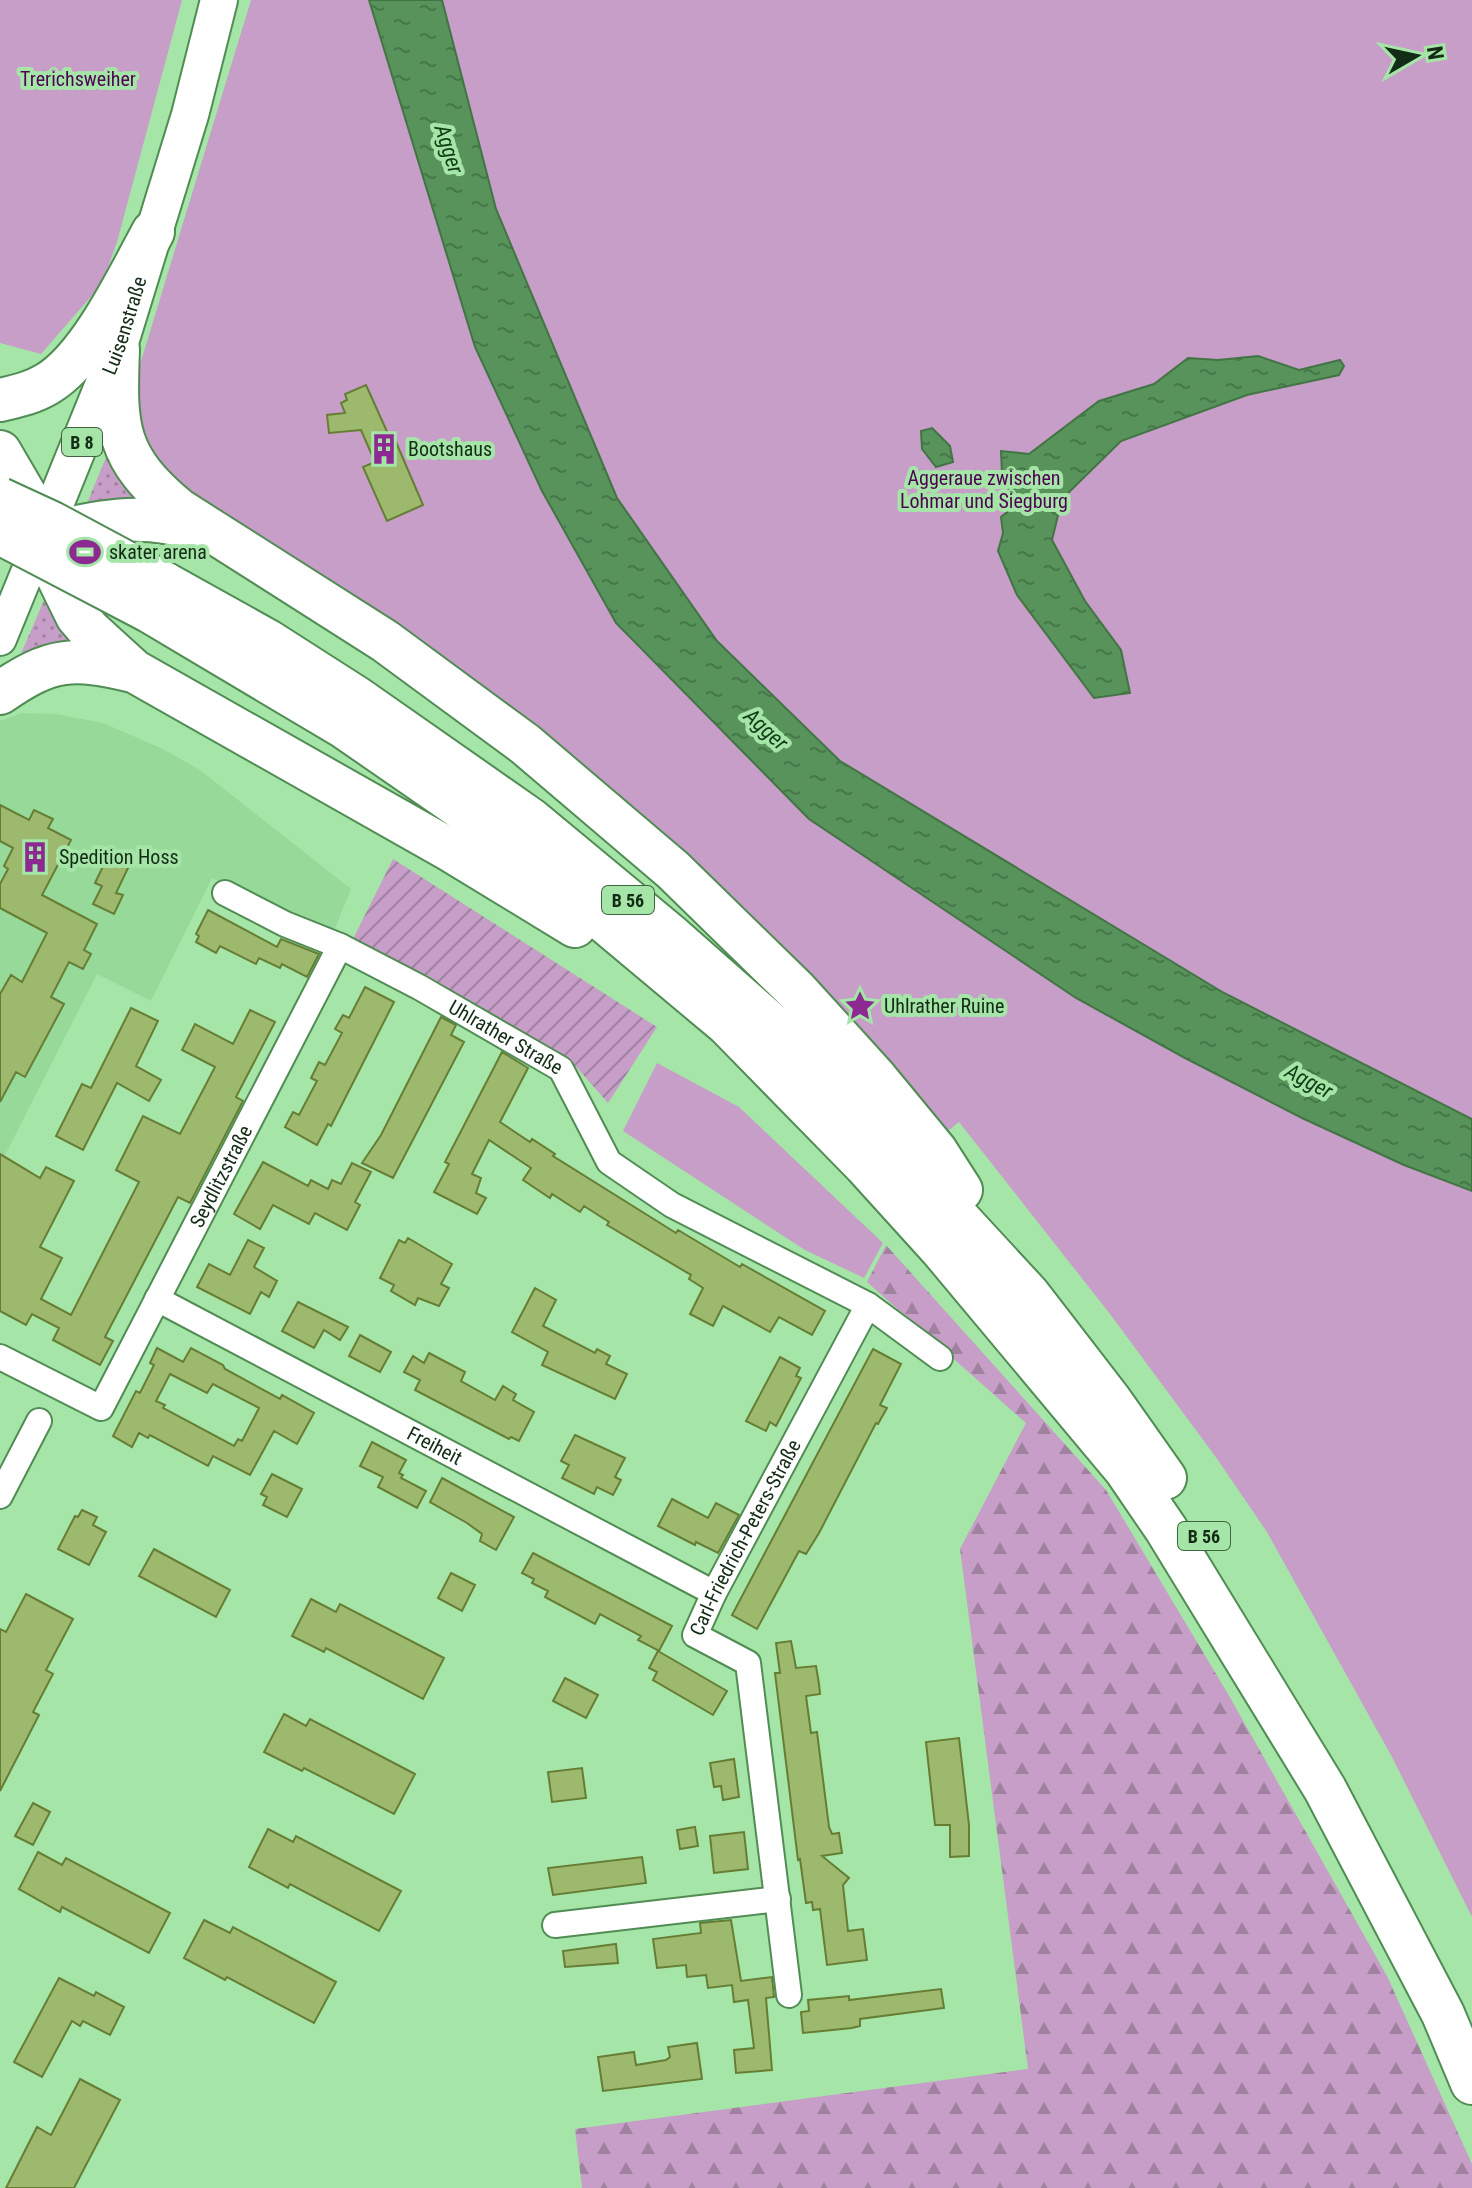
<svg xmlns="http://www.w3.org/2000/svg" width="1472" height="2188" font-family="'Roboto Condensed',sans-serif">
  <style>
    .built { fill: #96d998 }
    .grass { fill: url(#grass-dots) }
    .forest { fill: url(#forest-firs) }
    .park { fill: #c69ec7 }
    .garden { fill: url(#garden-furrows) }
    .water { fill: url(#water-ripples); stroke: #437445; stroke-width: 2 }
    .building { fill: #9db96e; stroke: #657e34; stroke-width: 2; fill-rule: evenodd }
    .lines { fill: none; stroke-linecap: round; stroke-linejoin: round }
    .street-casing { stroke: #508c54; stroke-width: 28 }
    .secondary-casing { stroke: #508c54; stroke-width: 36 }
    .primary-casing { stroke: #508c54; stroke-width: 40 }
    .highway-casing { stroke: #508c54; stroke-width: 46 }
    .street { stroke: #fff; stroke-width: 24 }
    .secondary { stroke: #fff; stroke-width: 32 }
    .primary { stroke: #fff; stroke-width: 36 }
    .highway { stroke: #fff; stroke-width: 42 }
    .highway-bridge-casing { stroke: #508c54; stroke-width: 46; stroke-linecap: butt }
    .highway-bridge { stroke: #fff; stroke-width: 42 }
    .labels { text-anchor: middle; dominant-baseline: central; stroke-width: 8; stroke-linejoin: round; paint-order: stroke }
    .shield { fill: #a6e5a8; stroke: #3f6441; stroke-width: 2 }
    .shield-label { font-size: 18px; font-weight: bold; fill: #132c15 }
    .park-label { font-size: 20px; fill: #4d0351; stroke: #a6e5a8 }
    .street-label { font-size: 20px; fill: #132c15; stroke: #a6e5a8 }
    .poi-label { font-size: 20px; fill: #132c15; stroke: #a6e5a8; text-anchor: start }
    .water-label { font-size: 22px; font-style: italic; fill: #123e17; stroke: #a6e5a8 }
  </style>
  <defs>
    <pattern id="grass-dots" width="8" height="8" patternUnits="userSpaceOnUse" patternTransform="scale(2)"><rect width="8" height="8" fill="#c69ec7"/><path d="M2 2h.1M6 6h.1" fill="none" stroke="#a081a0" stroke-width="1.8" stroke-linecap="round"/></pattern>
    <pattern id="forest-firs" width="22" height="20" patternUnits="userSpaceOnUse" patternTransform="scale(2)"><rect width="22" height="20" fill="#c69ec7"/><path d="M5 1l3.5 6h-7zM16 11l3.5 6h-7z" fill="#a081a0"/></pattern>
    <pattern id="garden-furrows" width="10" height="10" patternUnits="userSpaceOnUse" patternTransform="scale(2)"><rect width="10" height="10" fill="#c69ec7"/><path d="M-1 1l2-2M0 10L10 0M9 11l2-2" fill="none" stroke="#a081a0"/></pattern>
    <pattern id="water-ripples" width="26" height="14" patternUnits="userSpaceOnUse" patternTransform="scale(2)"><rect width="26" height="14" fill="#57935a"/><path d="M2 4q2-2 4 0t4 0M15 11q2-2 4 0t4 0" fill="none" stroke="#477849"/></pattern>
  </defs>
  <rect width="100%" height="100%" fill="#a6e5a8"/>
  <path class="built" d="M 21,713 L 56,714 L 103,723 L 163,749 L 200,770 L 351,889 L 333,933 L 288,916 L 212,878 L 151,1001 L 97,974 L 0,1165 L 0,721 Z"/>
  <path class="grass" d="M 111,448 L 154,498 L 81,518 L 107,455 Z
    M 48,596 L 96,648 L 18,661 L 44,600 Z"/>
  <path class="forest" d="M 886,1245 L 1106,1490 L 1228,1694 L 1387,1976 L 1472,2164 L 1472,2188 L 582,2188 L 575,2129 L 1028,2069 L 960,1549 L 1026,1423 L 867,1282 Z"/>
  <path class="park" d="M 0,0 L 182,0 L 117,242 L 102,284 L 41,354 L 0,343 Z
    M 251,0 L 1472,0 L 1472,1917 L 1392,1757 L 1267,1532 L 1215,1456 L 1110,1314 L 959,1122 L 936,1141 L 727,910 L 181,513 L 128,404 Z
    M 657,1063 L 739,1107 L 883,1243 L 864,1278 L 805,1250 L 623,1131 Z"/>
  <path class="garden" d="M 393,859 L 657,1027 L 608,1103 L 571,1061 L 353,939 Z"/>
  <path class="water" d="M 369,0 L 442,0 L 496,209 L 617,498 L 717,641 L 840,761 L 1224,993 L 1472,1119 L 1472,1191 L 1404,1165 L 1302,1118 L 1185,1058 L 1076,998 L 809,819 L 616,623 L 542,491 L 475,347 Z
    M 1258,356 L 1299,370 L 1340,360 L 1344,366 L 1339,375 L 1247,395 L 1121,441 L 1062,499 L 1052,540 L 1085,601 L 1121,650 L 1130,693 L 1094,698 L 1017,595 L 998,551 L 1003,533 L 1001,517 L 1016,505 L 1002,474 L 1001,451 L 1029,454 L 1099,401 L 1154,384 L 1188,358 L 1218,360 Z
    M 932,428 L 950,446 L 953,462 L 936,467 L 922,449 L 921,431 Z"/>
  <path class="building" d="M 366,385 L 389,436 L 393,435 L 423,505 L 387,521 L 363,467 L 375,462 L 361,430 L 329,433 L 327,415 L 345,413 L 341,403 L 347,400 L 345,394 Z
    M 0,805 L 29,820 L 34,810 L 53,819 L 48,828 L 71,840 L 42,895 L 97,924 L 84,950 L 91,954 L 83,969 L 69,962 L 51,997 L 64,1004 L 25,1077 L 16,1072 L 0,1102 L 0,994 L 11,975 L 22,982 L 47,933 L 0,908 L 0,884 L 8,869 L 4,866 L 13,848 L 0,841 Z
    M 107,858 L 128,868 L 116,893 L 123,895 L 114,914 L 93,904 L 102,886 L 95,883 Z
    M 208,910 L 277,947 L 281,939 L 319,954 L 307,977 L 282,964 L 280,968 L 259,958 L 256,964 L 220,946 L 216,953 L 196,942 L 199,936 L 196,934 Z
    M 365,987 L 394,1002 L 331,1126 L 328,1124 L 317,1145 L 285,1127 L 293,1112 L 299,1115 L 317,1081 L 311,1078 L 319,1062 L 325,1065 L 342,1033 L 335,1029 L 343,1015 L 349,1018 Z
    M 131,1008 L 158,1021 L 136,1066 L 161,1080 L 149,1101 L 117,1083 L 83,1150 L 56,1136 L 82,1084 L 91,1088 Z
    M 250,1010 L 275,1022 L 236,1097 L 243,1101 L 190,1203 L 178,1197 L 105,1337 L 113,1341 L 100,1365 L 53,1340 L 59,1328 L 32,1314 L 26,1325 L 0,1311 L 0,1154 L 40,1178 L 46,1167 L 74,1181 L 40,1247 L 62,1258 L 41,1299 L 71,1315 L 139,1182 L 116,1170 L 143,1116 L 180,1134 L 215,1067 L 182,1050 L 195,1024 L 233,1044 Z
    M 441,1017 L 456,1025 L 451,1035 L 464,1042 L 393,1178 L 362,1163 L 381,1135 Z
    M 502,1052 L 528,1068 L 500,1122 L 530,1142 L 532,1139 L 555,1154 L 553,1156 L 676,1233 L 678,1230 L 740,1267 L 742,1264 L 825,1311 L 812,1335 L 779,1317 L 770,1332 L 723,1306 L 713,1326 L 690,1314 L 703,1288 L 689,1279 L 691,1275 L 607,1225 L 609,1222 L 584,1206 L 580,1212 L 552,1194 L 550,1198 L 523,1180 L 531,1168 L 489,1140 L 472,1174 L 481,1178 L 476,1193 L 486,1198 L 477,1214 L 434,1192 L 449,1164 L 445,1162 Z
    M 263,1162 L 308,1186 L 311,1180 L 328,1189 L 332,1180 L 341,1184 L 352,1163 L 371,1172 L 355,1202 L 360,1205 L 347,1230 L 315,1213 L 309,1224 L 273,1205 L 260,1229 L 234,1214 Z
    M 408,1238 L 452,1264 L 441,1284 L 449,1288 L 439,1306 L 418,1298 L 415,1305 L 391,1291 L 394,1285 L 380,1278 L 399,1240 L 405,1243 Z
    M 248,1240 L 264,1248 L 254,1267 L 277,1281 L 269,1297 L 261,1292 L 250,1314 L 197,1287 L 209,1264 L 230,1275 Z
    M 535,1288 L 556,1300 L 543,1326 L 595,1353 L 597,1349 L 610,1356 L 606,1364 L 627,1374 L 615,1399 L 542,1365 L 548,1352 L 512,1332 Z
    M 298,1302 L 348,1327 L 340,1340 L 324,1330 L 314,1348 L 282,1331 Z
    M 360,1335 L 391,1352 L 380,1372 L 349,1356 Z
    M 157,1348 L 183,1362 L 191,1348 L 223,1365 L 225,1369 L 280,1399 L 282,1395 L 314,1413 L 297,1444 L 274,1431 L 250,1475 L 213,1456 L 208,1466 L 150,1435 L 148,1438 L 139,1433 L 132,1447 L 113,1436 L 136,1391 L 140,1393 L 154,1365 L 150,1363 ZM 170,1374 L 207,1393 L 213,1384 L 259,1408 L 242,1441 L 238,1439 L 234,1446 L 163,1408 L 165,1405 L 156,1401 Z
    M 873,1349 L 901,1364 L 880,1405 L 887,1408 L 878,1424 L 876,1423 L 819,1533 L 806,1554 L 799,1551 L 757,1629 L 732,1615 Z
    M 429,1353 L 465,1372 L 461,1381 L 495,1400 L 503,1386 L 516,1394 L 513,1400 L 534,1412 L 519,1441 L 511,1437 L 509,1439 L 415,1390 L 420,1380 L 404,1372 L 413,1356 L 424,1363 Z
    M 780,1357 L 800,1368 L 796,1376 L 801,1378 L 776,1426 L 770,1422 L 766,1431 L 746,1421 Z
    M 575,1435 L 625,1458 L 615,1477 L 621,1480 L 613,1495 L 597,1487 L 594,1494 L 562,1478 L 569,1465 L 561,1461 Z
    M 372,1442 L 406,1460 L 399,1473 L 403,1475 L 401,1478 L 426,1491 L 417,1508 L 378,1487 L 383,1477 L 360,1466 Z
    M 272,1474 L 302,1489 L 287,1517 L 263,1505 L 267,1497 L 261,1494 Z
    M 442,1478 L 514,1517 L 496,1550 L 480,1541 L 482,1534 L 467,1523 L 430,1502 Z
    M 672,1499 L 708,1518 L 716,1503 L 739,1515 L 718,1553 L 696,1542 L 695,1545 L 658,1526 Z
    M 82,1510 L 97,1517 L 93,1525 L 106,1532 L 89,1565 L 58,1549 L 75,1516 L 78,1517 Z
    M 154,1549 L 230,1590 L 216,1617 L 139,1576 Z
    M 533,1553 L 672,1626 L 659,1651 L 638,1640 L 641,1636 L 600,1614 L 595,1624 L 545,1597 L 548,1591 L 532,1583 L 534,1579 L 522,1573 Z
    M 451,1573 L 475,1585 L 462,1611 L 438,1598 Z
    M 26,1594 L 73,1619 L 46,1670 L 53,1674 L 33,1712 L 39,1715 L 0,1791 L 0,1629 L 6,1632 Z
    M 311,1599 L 336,1612 L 340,1604 L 444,1658 L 423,1699 L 326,1648 L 324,1652 L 292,1636 Z
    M 791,1641 L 796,1668 L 816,1666 L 819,1684 L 820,1694 L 806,1696 L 811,1733 L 817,1732 L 829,1827 L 832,1834 L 839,1833 L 842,1853 L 822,1856 L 849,1878 L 843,1885 L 848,1931 L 863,1929 L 867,1960 L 827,1965 L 820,1909 L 813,1910 L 812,1902 L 806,1903 L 800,1859 L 798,1860 L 775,1673 L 780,1673 L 776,1643 Z
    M 658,1651 L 727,1691 L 713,1715 L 653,1680 L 657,1672 L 649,1668 Z
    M 565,1678 L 598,1695 L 586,1718 L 553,1701 Z
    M 284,1714 L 306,1726 L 310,1719 L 415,1774 L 394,1814 L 304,1768 L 302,1771 L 264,1752 Z
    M 959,1738 L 969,1825 L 969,1856 L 950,1857 L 950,1825 L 935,1825 L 926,1742 Z
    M 734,1759 L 739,1797 L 723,1800 L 721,1786 L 714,1787 L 710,1763 Z
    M 582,1768 L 586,1798 L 552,1802 L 548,1772 Z
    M 33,1803 L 50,1812 L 33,1845 L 15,1836 Z
    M 695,1827 L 698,1846 L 680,1849 L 677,1830 Z
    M 268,1829 L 293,1842 L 296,1836 L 401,1891 L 379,1931 L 290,1884 L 288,1888 L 249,1867 Z
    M 744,1832 L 748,1869 L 714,1873 L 710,1836 Z
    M 38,1852 L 62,1865 L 66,1858 L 170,1913 L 149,1953 L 62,1907 L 60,1912 L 19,1889 Z
    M 642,1857 L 646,1883 L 553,1895 L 548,1868 Z
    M 204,1920 L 230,1933 L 233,1927 L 336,1982 L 314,2023 L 227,1977 L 225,1980 L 184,1958 Z
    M 731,1920 L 741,1981 L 772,1977 L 774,1997 L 766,1998 L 772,2070 L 736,2073 L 734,2050 L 754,2048 L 748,2000 L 734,2002 L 732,1985 L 708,1988 L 706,1975 L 687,1977 L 686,1965 L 657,1968 L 653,1939 L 701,1933 L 700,1923 Z
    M 616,1944 L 618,1963 L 565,1967 L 563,1951 Z
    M 59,1978 L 94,1996 L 96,1992 L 124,2007 L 110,2035 L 83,2021 L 80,2026 L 72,2021 L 42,2077 L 14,2062 Z
    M 941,1989 L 944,2008 L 860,2019 L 860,2026 L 852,2028 L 803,2033 L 801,2012 L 809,2011 L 808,2000 L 849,1996 L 849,2000 Z
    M 697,2043 L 702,2079 L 603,2091 L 598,2057 L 634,2052 L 636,2065 L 666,2060 L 670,2057 L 668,2047 Z
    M 80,2079 L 120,2100 L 74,2188 L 6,2188 L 37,2127 L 51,2135 Z"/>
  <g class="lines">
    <defs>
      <g id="street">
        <path id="s1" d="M 225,893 L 285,924 L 340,946 L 419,987 L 561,1069 L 609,1162 L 672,1205 L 868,1305 L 940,1358"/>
        <path id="s2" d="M 157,1299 L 714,1593"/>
        <path id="s3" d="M 0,1357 L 101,1408 L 340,946"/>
        <path d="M 0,1496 L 39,1421"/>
        <path d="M 555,1925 L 778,1899"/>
        <path id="s4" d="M 789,1995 L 748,1663 L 695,1635 L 714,1593 L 868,1305"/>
      </g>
      <path id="secondary" d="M 0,639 L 43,534"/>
      <g id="primary">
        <path id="s5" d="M 43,534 L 118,349 L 190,115 L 219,0"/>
      </g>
      <path id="highway" d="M 118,349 C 115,428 115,457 179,510 L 385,641 L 525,744 L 673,870 L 797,991 L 875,1077 L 936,1151 L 961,1190
        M 0,400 C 17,396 32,393 47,384 C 90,359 129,276 153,232
        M 0,452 L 31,505 L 54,569 L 77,616 L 89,630 L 134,671 L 452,851 L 575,926
        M 43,534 C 102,522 139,511 198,530
        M 164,583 L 268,641 L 357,698 L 530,819 L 671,936 L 816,1064 L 1029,1295 L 1110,1400 L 1165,1478
        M 149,611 L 344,727 L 506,839 L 727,1024 L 865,1165 L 942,1250 L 1125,1469 L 1166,1529 L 1325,1789 L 1443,2014 L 1472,2083
        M 0,693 C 52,657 72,657 133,671"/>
    </defs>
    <use href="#street" class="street-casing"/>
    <use href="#secondary" class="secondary-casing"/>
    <use href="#primary" class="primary-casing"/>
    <use href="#highway" class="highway-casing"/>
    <use href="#street" class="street"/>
    <use href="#secondary" class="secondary"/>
    <use href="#primary" class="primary"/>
    <use href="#highway" class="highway"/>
    <defs>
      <path id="highway-bridge" d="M 0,499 L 52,523 L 164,583
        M 0,533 L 149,611"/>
    </defs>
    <use href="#highway-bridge" class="highway-bridge-casing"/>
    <use href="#highway-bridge" class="highway-bridge"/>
  </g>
  <defs>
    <symbol id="building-bare" viewBox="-9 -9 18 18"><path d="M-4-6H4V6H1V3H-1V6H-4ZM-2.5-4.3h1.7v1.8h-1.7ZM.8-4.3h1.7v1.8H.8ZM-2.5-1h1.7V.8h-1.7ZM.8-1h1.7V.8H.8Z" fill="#8c2a92" stroke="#a6e5a8" stroke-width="2.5" paint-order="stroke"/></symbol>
    <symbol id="stadium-bare" viewBox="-9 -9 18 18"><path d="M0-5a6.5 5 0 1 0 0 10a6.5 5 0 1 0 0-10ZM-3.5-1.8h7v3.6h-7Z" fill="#8c2a92" stroke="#a6e5a8" stroke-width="2.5" paint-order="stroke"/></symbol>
    <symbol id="sight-bare" viewBox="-9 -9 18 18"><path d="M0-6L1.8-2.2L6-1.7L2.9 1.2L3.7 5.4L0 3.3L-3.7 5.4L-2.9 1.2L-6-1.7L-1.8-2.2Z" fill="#8c2a92" stroke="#a6e5a8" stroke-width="2.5" paint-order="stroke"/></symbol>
  </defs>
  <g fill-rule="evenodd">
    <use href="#building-bare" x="362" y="427" width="44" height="44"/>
    <use href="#stadium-bare" x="63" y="530" width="44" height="44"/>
    <use href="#building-bare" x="13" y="835" width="44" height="44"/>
    <use href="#sight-bare" x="838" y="984" width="44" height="44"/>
  </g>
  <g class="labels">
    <g class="shield">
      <rect x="62" y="428" width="40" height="28" rx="6"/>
      <rect x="602" y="886" width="52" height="28" rx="6"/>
      <rect x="1178" y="1522" width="52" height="28" rx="6"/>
    </g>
    <g class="shield-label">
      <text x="82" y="442">B 8</text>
      <text x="628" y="900">B 56</text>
      <text x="1204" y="1536">B 56</text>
    </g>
    <g class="park-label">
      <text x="78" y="79">Trerichsweiher</text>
      <text x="984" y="478">Aggeraue zwischen<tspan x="984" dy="23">Lohmar und Siegburg</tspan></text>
    </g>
    <g class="street-label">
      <text stroke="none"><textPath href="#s5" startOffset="224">Luisenstraße</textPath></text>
      <text stroke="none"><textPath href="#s1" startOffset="316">Uhlrather Straße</textPath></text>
      <text stroke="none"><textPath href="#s3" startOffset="374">Seydlitzstraße</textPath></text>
      <text stroke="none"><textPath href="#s2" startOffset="314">Freiheit</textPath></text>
      <text stroke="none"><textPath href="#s4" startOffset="504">Carl-Friedrich-Peters-Straße</textPath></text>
    </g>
    <g class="poi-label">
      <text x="408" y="449">Bootshaus</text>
      <text x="109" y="552">skater arena</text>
      <text x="59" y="857">Spedition Hoss</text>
      <text x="884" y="1006">Uhlrather Ruine</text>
    </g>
    <g class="water-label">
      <text transform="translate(449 149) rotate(72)">Agger</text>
      <text transform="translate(766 729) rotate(42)">Agger</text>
      <text transform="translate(1309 1081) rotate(28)">Agger</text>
    </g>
  </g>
  <g transform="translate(1416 56) rotate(81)" stroke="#a6e5a8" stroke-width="6" paint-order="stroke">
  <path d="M0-6L14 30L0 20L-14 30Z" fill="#132c15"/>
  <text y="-12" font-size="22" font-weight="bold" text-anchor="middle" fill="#132c15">N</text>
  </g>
</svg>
